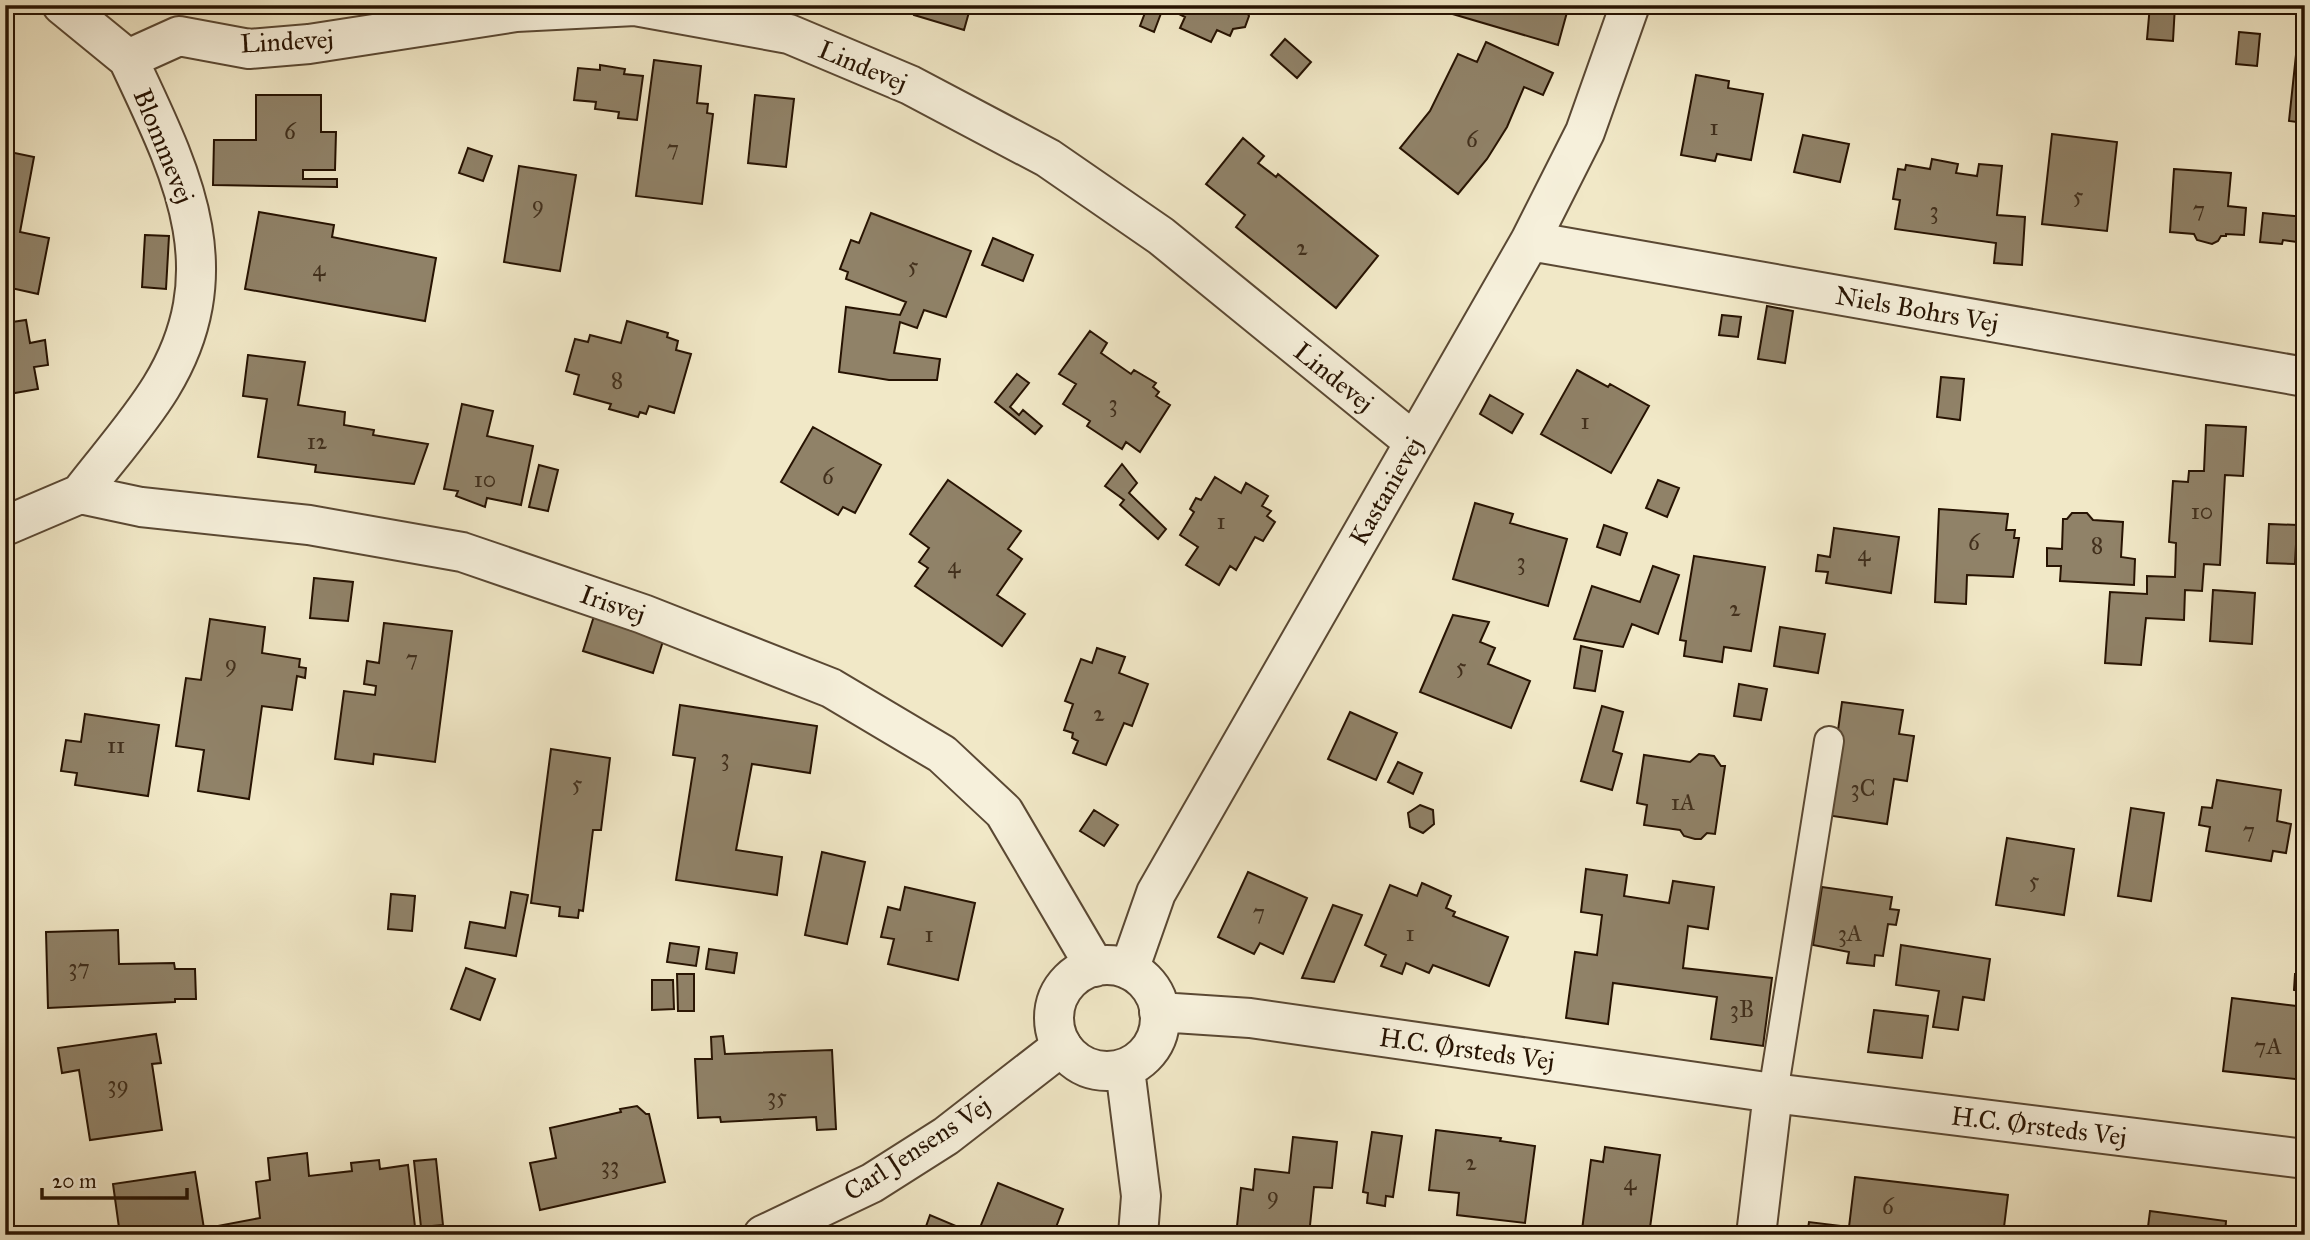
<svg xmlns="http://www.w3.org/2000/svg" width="2310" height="1240" font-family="'IM FELL Great Primer',serif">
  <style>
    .building { fill: #908268; stroke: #271302; stroke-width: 2 }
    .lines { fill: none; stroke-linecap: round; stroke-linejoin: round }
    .service-casing { stroke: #5a4833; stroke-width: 32 }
    .minor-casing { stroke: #5a4833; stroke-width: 42 }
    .tertiary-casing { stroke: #5a4833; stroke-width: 42 }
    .service { stroke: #f6f0db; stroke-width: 28 }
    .minor { stroke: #f6f0db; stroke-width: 38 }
    .tertiary { stroke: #f6f0db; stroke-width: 38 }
    .labels { text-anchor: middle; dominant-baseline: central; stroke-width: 7; stroke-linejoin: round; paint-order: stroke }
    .number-label { font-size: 23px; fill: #412f1c }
    .street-label { font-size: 26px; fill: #271302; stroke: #f6f0db }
  </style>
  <rect width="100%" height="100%" fill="#f1e8c7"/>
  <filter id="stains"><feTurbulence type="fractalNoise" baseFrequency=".00286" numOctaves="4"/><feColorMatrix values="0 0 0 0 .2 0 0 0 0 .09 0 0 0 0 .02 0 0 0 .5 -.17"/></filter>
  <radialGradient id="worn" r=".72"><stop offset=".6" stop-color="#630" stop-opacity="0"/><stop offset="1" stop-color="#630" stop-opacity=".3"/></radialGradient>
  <path class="building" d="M 916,5 L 971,5 L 964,30 L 914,15 Z
    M 1148,5 L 1163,8 L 1154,32 L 1140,26 Z
    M 1168,5 L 1244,5 L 1249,16 L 1245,27 L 1233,29 L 1230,36 L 1217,30 L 1211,42 L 1180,28 L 1185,17 L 1167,8 Z
    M 1440,5 L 1569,5 L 1558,45 L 1439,10 Z
    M 2150,5 L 2175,5 L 2173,41 L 2147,39 Z
    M 2239,32 L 2260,34 L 2257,66 L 2236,64 Z
    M 2298,36 L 2305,37 L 2305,123 L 2289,121 Z
    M 1285,39 L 1311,62 L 1297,78 L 1271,55 Z
    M 1486,42 L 1553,73 L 1543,95 L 1524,87 L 1507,127 L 1487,159 L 1458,194 L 1400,148 L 1430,111 L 1458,54 L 1477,62 Z
    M 654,60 L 701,66 L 697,103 L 708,104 L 707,113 L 713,114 L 702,204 L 636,196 Z
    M 600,65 L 625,69 L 624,74 L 643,76 L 637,120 L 618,118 L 619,112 L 595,109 L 596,102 L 574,100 L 578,68 L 600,70 Z
    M 1696,75 L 1729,81 L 1728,88 L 1763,94 L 1751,160 L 1717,154 L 1715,161 L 1681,155 Z
    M 256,95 L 321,95 L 321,132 L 336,132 L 335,170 L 303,170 L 303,179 L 337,179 L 337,187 L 213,185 L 214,140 L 256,140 Z
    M 755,95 L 794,99 L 786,167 L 748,163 Z
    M 2052,134 L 2117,142 L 2107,231 L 2042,224 Z
    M 1803,135 L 1849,144 L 1840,182 L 1794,172 Z
    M 1243,138 L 1264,156 L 1258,163 L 1276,177 L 1278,174 L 1378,256 L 1336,308 L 1236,227 L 1245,215 L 1206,184 Z
    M 468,148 L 492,156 L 483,181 L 459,173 Z
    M 5,151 L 34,157 L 20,232 L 49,238 L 38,294 L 11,288 L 13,278 L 5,277 Z
    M 1932,159 L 1958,164 L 1956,173 L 1977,176 L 1979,164 L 2002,166 L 1997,215 L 2025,217 L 2022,265 L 1994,263 L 1996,243 L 1895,229 L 1900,200 L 1893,199 L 1898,169 L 1905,170 L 1906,165 L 1930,169 Z
    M 519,166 L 576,175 L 560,271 L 504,262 Z
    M 2174,169 L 2231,173 L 2228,206 L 2246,208 L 2244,235 L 2226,234 L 2226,236 L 2221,236 L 2218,241 L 2212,244 L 2197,240 L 2194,234 L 2170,232 Z
    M 259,212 L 334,225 L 332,237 L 436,258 L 425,321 L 245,289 Z
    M 871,213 L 971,251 L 946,317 L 924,310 L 917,328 L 900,322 L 894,353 L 940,359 L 937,380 L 889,380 L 839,372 L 846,307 L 900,315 L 906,302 L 846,279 L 848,272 L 840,269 L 851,240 L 859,243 Z
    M 2263,213 L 2305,217 L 2305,243 L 2283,240 L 2282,244 L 2260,242 Z
    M 145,235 L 169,236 L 166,289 L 142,287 Z
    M 993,238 L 1033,255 L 1023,281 L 982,265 Z
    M 1767,306 L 1793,311 L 1785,363 L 1758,359 Z
    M 1722,315 L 1741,317 L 1738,337 L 1719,335 Z
    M 26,320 L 30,343 L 45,340 L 48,365 L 34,367 L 38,389 L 9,394 L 8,386 L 5,386 L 5,323 Z
    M 627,321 L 668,333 L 667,337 L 678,341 L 676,350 L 691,354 L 674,413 L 649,406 L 646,414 L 640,412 L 638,417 L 609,409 L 611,404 L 574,394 L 579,375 L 566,371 L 575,339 L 588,342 L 590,335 L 621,343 Z
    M 1090,331 L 1107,343 L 1101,353 L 1131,374 L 1134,370 L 1156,383 L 1153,387 L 1159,392 L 1156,396 L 1170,405 L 1140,452 L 1126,442 L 1122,449 L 1087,426 L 1090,421 L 1063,404 L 1076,384 L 1059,374 Z
    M 248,355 L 305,362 L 298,405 L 345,412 L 344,425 L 374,430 L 373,435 L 428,444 L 414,484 L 315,472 L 316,465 L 258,457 L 267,399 L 243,396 Z
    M 1577,370 L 1608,387 L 1610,384 L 1649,406 L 1611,473 L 1541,434 Z
    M 1017,374 L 1029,383 L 1010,407 L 1019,415 L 1023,410 L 1042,426 L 1035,434 L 995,402 Z
    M 1941,377 L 1964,379 L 1960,420 L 1937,417 Z
    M 1490,395 L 1523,414 L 1512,433 L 1480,414 Z
    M 462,404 L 493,411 L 487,436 L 533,446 L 521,505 L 487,498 L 485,507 L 456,496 L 458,491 L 444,489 Z
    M 2206,425 L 2246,427 L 2243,476 L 2225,475 L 2220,565 L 2204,564 L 2202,591 L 2185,590 L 2184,620 L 2146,618 L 2141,665 L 2105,663 L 2110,592 L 2147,594 L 2147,576 L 2175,577 L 2176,543 L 2169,542 L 2173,481 L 2188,482 L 2189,471 L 2204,471 Z
    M 813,427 L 881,465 L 855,513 L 843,507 L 838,515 L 781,482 Z
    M 1122,464 L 1137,483 L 1129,493 L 1166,529 L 1158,539 L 1120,505 L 1124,500 L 1105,486 Z
    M 539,465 L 558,470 L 548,511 L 529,507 Z
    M 1215,477 L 1241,493 L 1246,483 L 1268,496 L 1262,506 L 1271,511 L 1267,516 L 1275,522 L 1263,541 L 1255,537 L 1236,570 L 1230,566 L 1219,585 L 1186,565 L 1198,547 L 1180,535 L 1194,512 L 1190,509 L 1196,498 L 1201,500 Z
    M 948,480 L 1021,531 L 1008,549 L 1022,559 L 997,595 L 1025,614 L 1002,646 L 915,586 L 928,568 L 919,562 L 929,548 L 910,534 Z
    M 1658,480 L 1679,488 L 1667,517 L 1646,508 Z
    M 1475,503 L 1513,514 L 1510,523 L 1567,539 L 1548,606 L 1453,579 Z
    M 1939,509 L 2008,514 L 2006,530 L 2015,530 L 2014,538 L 2019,538 L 2013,577 L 1967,575 L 1966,604 L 1935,602 Z
    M 2072,513 L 2087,513 L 2093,520 L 2123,522 L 2121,557 L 2135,559 L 2134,585 L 2060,581 L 2061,566 L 2047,566 L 2047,548 L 2062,549 L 2063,519 L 2067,519 Z
    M 2269,524 L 2297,525 L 2295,564 L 2267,563 Z
    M 1604,525 L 1627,533 L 1620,555 L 1597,547 Z
    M 1834,528 L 1899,537 L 1891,593 L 1826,583 L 1828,572 L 1816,571 L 1818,555 L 1830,557 Z
    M 1694,556 L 1765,567 L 1751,651 L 1724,647 L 1722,662 L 1684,656 L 1686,641 L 1680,640 Z
    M 1653,566 L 1679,575 L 1658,634 L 1632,624 L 1623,647 L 1574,639 L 1592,586 L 1640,602 Z
    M 314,578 L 353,582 L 348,621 L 310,618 Z
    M 2213,590 L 2255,593 L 2252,644 L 2210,641 Z
    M 1453,615 L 1489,622 L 1480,642 L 1495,648 L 1488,664 L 1530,681 L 1511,728 L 1420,692 Z
    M 594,616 L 664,638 L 653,673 L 583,651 Z
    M 210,619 L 265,627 L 262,653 L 300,659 L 299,667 L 306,668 L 305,678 L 297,676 L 292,710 L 262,706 L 249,799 L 198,791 L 204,750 L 176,746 L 186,678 L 201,680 Z
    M 384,623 L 452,631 L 435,762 L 374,754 L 373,764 L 335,759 L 344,691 L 375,695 L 376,686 L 364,684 L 367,661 L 379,663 Z
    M 1780,627 L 1825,634 L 1818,673 L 1774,666 Z
    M 1581,646 L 1602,651 L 1595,691 L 1574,688 Z
    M 1097,648 L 1125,657 L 1119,673 L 1148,684 L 1132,726 L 1124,723 L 1106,765 L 1073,753 L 1078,741 L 1072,738 L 1073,733 L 1064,730 L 1073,704 L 1065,701 L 1081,659 L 1092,663 Z
    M 1739,684 L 1767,689 L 1761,720 L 1734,716 Z
    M 1842,702 L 1903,710 L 1899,734 L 1914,736 L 1907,781 L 1894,779 L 1887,824 L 1826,815 Z
    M 680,705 L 817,726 L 810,773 L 752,764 L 736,850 L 782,857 L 777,895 L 676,880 L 695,758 L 673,755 Z
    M 1602,706 L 1623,712 L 1613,751 L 1622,754 L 1612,790 L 1581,781 Z
    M 1350,712 L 1397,733 L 1376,780 L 1328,759 Z
    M 85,714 L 159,725 L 148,796 L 75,785 L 77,773 L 61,771 L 66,740 L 81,742 Z
    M 551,749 L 610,758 L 601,830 L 593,830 L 583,911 L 579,910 L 578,918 L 559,916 L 560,907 L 531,903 Z
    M 1699,754 L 1714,756 L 1721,766 L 1725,766 L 1715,834 L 1707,833 L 1701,839 L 1695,839 L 1684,836 L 1680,830 L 1644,825 L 1647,805 L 1637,803 L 1644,755 L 1690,762 Z
    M 1398,762 L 1422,773 L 1413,794 L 1388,782 Z
    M 2217,780 L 2281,790 L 2277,821 L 2291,824 L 2286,853 L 2273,851 L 2271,861 L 2206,851 L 2210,827 L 2199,825 L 2202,807 L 2212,808 Z
    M 1420,805 L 1433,810 L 1434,824 L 1423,833 L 1410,827 L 1408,813 Z
    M 2131,808 L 2164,813 L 2151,901 L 2118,896 Z
    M 1094,810 L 1118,825 L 1104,846 L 1080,831 Z
    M 2007,838 L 2074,849 L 2064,915 L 1996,905 Z
    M 822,852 L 865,862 L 847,944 L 805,935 Z
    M 1586,869 L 1627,875 L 1624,896 L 1669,903 L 1673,881 L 1714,887 L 1708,929 L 1688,926 L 1683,968 L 1772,978 L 1763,1046 L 1711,1039 L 1717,997 L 1613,983 L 1608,1024 L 1566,1018 L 1575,952 L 1597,955 L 1602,915 L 1581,912 Z
    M 1248,872 L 1307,898 L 1283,954 L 1260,943 L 1254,954 L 1218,937 Z
    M 1422,883 L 1451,896 L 1446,908 L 1455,912 L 1453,916 L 1508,937 L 1489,986 L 1433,965 L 1429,973 L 1406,963 L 1402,974 L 1381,966 L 1386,955 L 1365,945 L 1390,885 L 1417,896 Z
    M 905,887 L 975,903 L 958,980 L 888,964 L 894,939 L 881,937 L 888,907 L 900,910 Z
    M 1822,887 L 1892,897 L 1890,909 L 1899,910 L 1896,925 L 1888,924 L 1883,956 L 1875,955 L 1874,966 L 1847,963 L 1849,952 L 1813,945 Z
    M 511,892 L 528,895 L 516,956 L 465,948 L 470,922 L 505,928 Z
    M 391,894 L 415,896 L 412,931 L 388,929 Z
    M 1333,905 L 1362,915 L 1334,982 L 1302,978 Z
    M 118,930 L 119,964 L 174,963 L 175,969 L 195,969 L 196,999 L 175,999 L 175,1002 L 48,1008 L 46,932 Z
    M 670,943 L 699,947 L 696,966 L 667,962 Z
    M 1901,945 L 1990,959 L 1984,1000 L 1963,997 L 1958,1030 L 1933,1027 L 1939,991 L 1896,985 Z
    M 709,949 L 737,953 L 734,973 L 706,969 Z
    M 466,968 L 495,979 L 480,1020 L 451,1009 Z
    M 677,974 L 694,974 L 694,1011 L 678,1011 Z
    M 2295,974 L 2305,975 L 2305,992 L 2294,990 Z
    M 652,980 L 673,980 L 674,1009 L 652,1010 Z
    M 2232,998 L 2305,1007 L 2304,1080 L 2223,1071 Z
    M 1874,1010 L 1928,1016 L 1922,1058 L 1868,1052 Z
    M 156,1034 L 161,1063 L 152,1064 L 162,1130 L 90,1140 L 79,1070 L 62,1073 L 58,1048 Z
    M 723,1036 L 725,1054 L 832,1050 L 836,1129 L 817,1130 L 816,1117 L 721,1122 L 720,1117 L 698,1118 L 695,1059 L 712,1059 L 711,1037 Z
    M 637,1106 L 646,1114 L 649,1114 L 665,1182 L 540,1210 L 530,1163 L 556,1158 L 550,1128 L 621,1112 L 620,1109 Z
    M 1436,1130 L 1501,1138 L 1500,1141 L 1535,1146 L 1525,1223 L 1457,1215 L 1459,1193 L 1429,1190 Z
    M 1372,1132 L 1402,1136 L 1393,1197 L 1386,1196 L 1385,1206 L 1367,1203 L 1368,1193 L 1363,1192 Z
    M 1293,1137 L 1337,1142 L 1332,1188 L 1314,1187 L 1309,1235 L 1250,1230 L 1250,1227 L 1237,1226 L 1241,1188 L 1253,1190 L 1255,1169 L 1289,1173 Z
    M 1605,1147 L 1660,1155 L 1649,1235 L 1617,1235 L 1582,1230 L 1591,1160 L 1603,1162 Z
    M 307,1153 L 309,1176 L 352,1171 L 351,1163 L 379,1160 L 380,1169 L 408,1165 L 415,1227 L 385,1231 L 386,1235 L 208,1235 L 207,1228 L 260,1218 L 256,1182 L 270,1180 L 268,1158 Z
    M 436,1159 L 443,1225 L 421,1227 L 414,1161 Z
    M 195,1172 L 205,1235 L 120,1235 L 113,1184 Z
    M 1855,1177 L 2008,1195 L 2003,1235 L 1807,1235 L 1809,1222 L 1849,1227 Z
    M 5,1180 L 14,1225 L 5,1226 Z
    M 998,1183 L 1063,1209 L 1053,1235 L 923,1235 L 930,1215 L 977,1235 Z
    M 2150,1211 L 2226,1221 L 2225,1235 L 2147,1235 Z"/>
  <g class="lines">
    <defs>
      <path id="service" d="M 1773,1093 L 1829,741"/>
      <path id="minor" d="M 62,5 L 128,59 L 179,36 L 249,49 L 309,44 L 516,12 L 635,6 L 789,34 L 910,85 L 1048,158 L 1161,236 L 1414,442
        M 1530,241 L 2305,377
        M 80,494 C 106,460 139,423 161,387 C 233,269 180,170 128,59
        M 5,526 L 80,494 L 141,507 L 309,525 L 462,552 L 643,614 L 831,688 L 942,754 L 1004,812 L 1095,967
        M1054 1018a53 53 0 1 1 106 0a53 53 0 1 1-106 0Z
        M 1129,970 L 1156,893 L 1530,241 L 1585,132 L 1630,5
        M 1159,1012 L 1250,1018 L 1773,1093 L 2305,1159
        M 1125,1069 L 1141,1196 L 1138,1235
        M 1756,1235 L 1773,1093"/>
      <path id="tertiary" d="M 763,1235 L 872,1183 L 946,1136 L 1062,1046"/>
    </defs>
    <use href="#service" class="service-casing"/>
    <use href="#minor" class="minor-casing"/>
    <use href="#tertiary" class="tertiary-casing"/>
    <use href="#service" class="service"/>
    <use href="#minor" class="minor"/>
    <use href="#tertiary" class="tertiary"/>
  </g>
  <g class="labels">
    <g class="number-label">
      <text x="1714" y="127">1</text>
      <text x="290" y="131">6</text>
      <text x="1472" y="139">6</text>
      <text x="673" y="148">7</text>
      <text x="2078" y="195">5</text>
      <text x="538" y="204">9</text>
      <text x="2199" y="209">7</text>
      <text x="1934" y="210">3</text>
      <text x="1302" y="247">2</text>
      <text x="913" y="265">5</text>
      <text x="319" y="268">4</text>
      <text x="617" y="380">8</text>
      <text x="1113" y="403">3</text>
      <text x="1585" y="421">1</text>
      <text x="317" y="441">12</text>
      <text x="828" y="476">6</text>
      <text x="485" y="479">10</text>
      <text x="2202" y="511">10</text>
      <text x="1221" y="521">1</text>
      <text x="1974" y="542">6</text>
      <text x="2097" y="545">8</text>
      <text x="1864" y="553">4</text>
      <text x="1521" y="561">3</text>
      <text x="954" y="565">4</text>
      <text x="1735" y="608">2</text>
      <text x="412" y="658">7</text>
      <text x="231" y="663">9</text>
      <text x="1461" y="666">5</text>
      <text x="1099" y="713">2</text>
      <text x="116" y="745">11</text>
      <text x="725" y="757">3</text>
      <text x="577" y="783">5</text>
      <text x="1863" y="788">3C</text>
      <text x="1683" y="802">1A</text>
      <text x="2249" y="830">7</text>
      <text x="2034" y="880">5</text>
      <text x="1259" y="912">7</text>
      <text x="1410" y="933">1</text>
      <text x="1850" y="933">3A</text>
      <text x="929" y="934">1</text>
      <text x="79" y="967">37</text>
      <text x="1742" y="1009">3B</text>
      <text x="2268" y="1046">7A</text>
      <text x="118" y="1084">39</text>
      <text x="777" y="1096">35</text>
      <text x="1471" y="1162">2</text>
      <text x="610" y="1165">33</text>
      <text x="1630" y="1182">4</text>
      <text x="1273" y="1195">9</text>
      <text x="1888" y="1206">6</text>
    </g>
    <g class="street-label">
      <text transform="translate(287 41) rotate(-3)">Lindevej</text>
      <text transform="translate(863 66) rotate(23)">Lindevej</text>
      <text transform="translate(164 146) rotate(68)">Blommevej</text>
      <text transform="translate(1917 309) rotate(10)">Niels Bohrs Vej</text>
      <text transform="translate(1334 377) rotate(39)">Lindevej</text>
      <text transform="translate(1386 491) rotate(-60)">Kastanievej</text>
      <text transform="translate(613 604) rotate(19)">Irisvej</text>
      <text transform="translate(1467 1049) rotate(8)">H.C. Ørsteds Vej</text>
      <text transform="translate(2039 1126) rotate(7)">H.C. Ørsteds Vej</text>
      <text transform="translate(917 1148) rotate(-33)">Carl Jensens Vej</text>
    </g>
  </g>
  <rect width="2310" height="1240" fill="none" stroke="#f1e8c7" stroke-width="28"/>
  <rect x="7" y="7" width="2296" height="1226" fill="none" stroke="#271302" stroke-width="3.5"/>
  <rect x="14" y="14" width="2282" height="1212" fill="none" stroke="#271302" stroke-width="2"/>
  <path d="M42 1188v10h145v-10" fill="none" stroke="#271302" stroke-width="3.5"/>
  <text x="52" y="1188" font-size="21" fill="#271302" stroke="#f6f0db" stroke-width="5" paint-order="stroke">20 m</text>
  <rect width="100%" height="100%" filter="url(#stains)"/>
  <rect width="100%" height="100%" fill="url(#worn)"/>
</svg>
